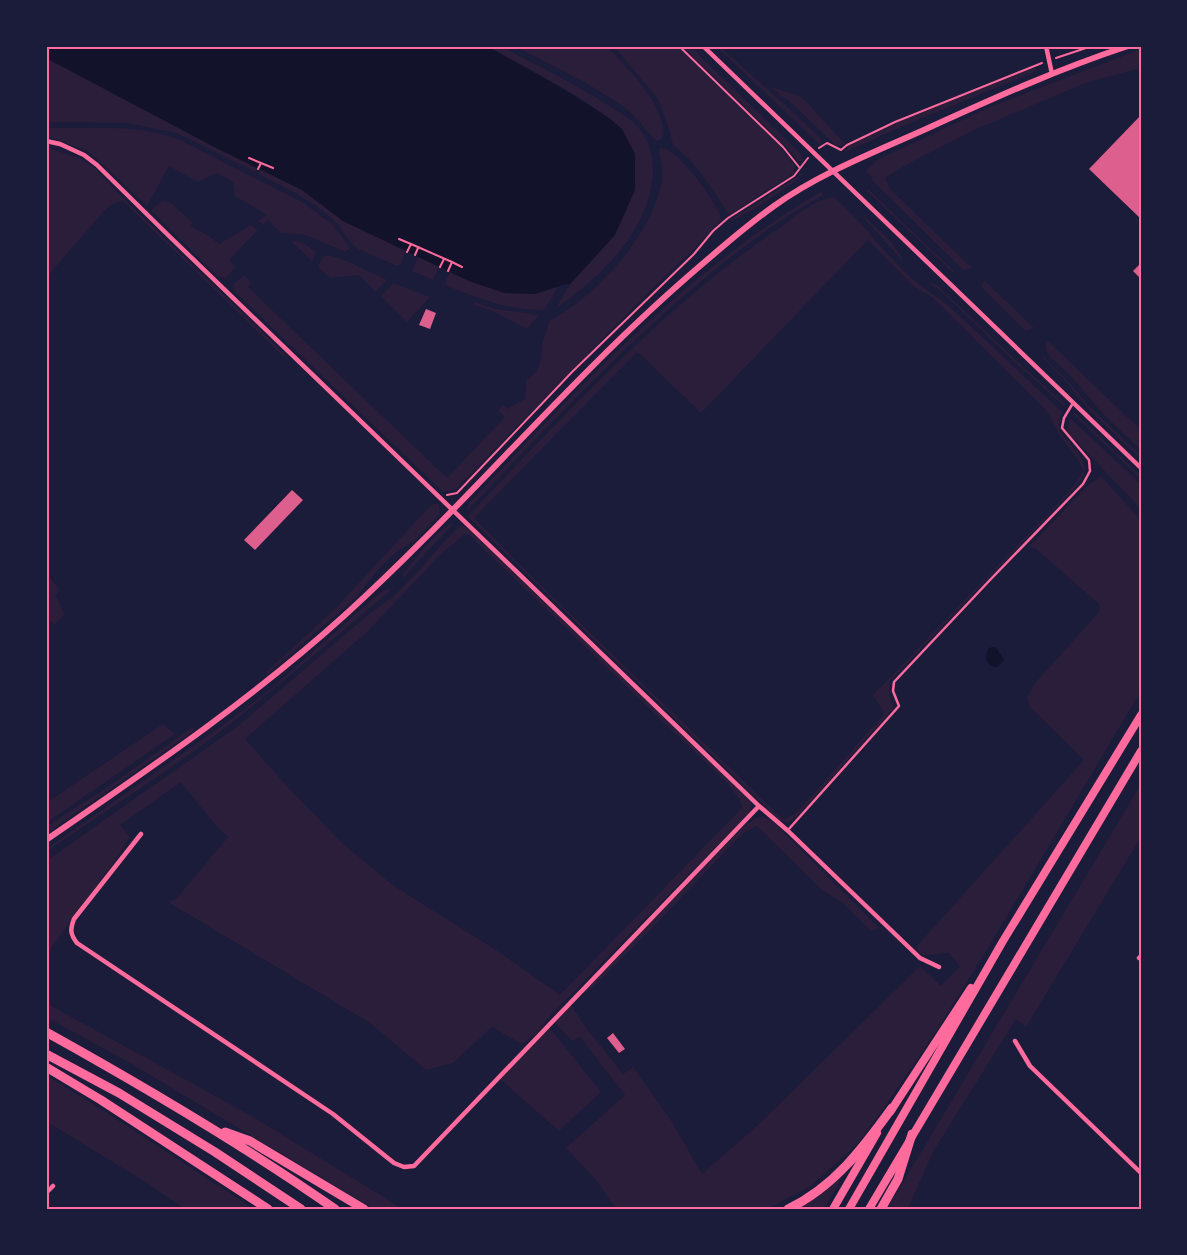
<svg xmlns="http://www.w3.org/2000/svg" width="1187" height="1255" font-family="'Zilla Slab',serif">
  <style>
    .green { fill: #2a1e3b; fill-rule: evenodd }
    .water { fill: #12122b }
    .building { fill: #dd5f8e }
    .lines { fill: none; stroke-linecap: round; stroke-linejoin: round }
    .path { stroke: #ff6b9d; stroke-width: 2 }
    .service { stroke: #ff6b9d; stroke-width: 2.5 }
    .minor { stroke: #ff6b9d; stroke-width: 4.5 }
    .secondary { stroke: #ff6b9d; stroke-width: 6 }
    .trunk { stroke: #ff6b9d; stroke-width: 8 }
    .motorway { stroke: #ff6b9d; stroke-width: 9 }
    .neatline { fill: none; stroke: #ff6b9d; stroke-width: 2 }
  </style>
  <rect width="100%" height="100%" fill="#1b1b3a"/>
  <path class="green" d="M 487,46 L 501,46 C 537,66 576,84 611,107 C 618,112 627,116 633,122 C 666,152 653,201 632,234 C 616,260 582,292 556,308 L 570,284 L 615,235 L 622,129 C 583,95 532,72 487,46 Z
    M 515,46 L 606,46 C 624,64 673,112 661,139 L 657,141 L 653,138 L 635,117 L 623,106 L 584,82 Z
    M 614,46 L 677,46 L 780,146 L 795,166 L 793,174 L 729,215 L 708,183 L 690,160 L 673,145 L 669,129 L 658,99 Z
    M 682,46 L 690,46 L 800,153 L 803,160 L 801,162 L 798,161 L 791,152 Z
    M 716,46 L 719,46 C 753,77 788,106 820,138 L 821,143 L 819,144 Z
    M 1141,49 L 1141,68 L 1088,82 L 972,131 L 904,166 L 885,178 L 891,190 L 972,268 L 963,270 L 872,180 L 871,176 L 866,171 L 877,160 L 990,107 Z
    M 46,58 L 257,168 L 255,172 L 177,133 L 127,123 L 47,122 Z
    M 1040,67 L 1032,73 L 898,128 L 846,152 L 846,150 L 848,146 L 903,120 L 1026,70 Z
    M 771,87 L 802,97 L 845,144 L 838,146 L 834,144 L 788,100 L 782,97 Z
    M 46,128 C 91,129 137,123 180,140 L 302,202 L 332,224 L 349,246 L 349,249 L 345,252 L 306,235 L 281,233 L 268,220 L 263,225 L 258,221 L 267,215 L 235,196 L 233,182 L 217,173 L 198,182 L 169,166 L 147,206 L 88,151 L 46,136 Z
    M 46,147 L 81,159 L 96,169 L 122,197 L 286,355 L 284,357 L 123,201 L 112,204 L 105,210 L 46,278 Z
    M 661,148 C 679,148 716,202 722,219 L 692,251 L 639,302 L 455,490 L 443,492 L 235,292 L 233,285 L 244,275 L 251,283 L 248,287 L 447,478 L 505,417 L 498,410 L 503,405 L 507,409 L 525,399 L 526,381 L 537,371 L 541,359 L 543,341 L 550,320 C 596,298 657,229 662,177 C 663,167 660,159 659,150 Z
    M 260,169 L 303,190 L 343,221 L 406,251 L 401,264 L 397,266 L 358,249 C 347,241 342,228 332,219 C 310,199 284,187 258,174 Z
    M 800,173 L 802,174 L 796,181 L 758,207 L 731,221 L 730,220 L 797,177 Z
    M 869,190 L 956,273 L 952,272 L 867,191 Z
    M 822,191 L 823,195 C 767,226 716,267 668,310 C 597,373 533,442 467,511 L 467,507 L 471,501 C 578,389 686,270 822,191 Z
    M 834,197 C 864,223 886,257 916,282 C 925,290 938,297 948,305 L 1062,412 C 1061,417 1058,422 1059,427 C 1060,433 1064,437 1068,441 C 1088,465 1092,470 1069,494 L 890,681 L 889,694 L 894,708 L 803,810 L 796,817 L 787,823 L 778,819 L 471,520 L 468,516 C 566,413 664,306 782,226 C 797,215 815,199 834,197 ZM 868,240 L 913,286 L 932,297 L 1042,406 L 1050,416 L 1060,436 L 1076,456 L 1083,470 L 1078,479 L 1067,494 L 873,695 L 885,713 L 819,788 L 796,813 L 784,820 L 522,567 L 474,518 L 636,353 L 640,354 L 701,413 Z
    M 162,201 L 170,202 L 192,222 L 191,226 L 209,236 L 219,244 L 251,225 L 258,230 L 229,260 L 236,267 L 226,278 L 218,277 L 151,210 Z
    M 865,217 L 890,241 L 903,259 L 902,260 L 864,218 Z
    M 291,241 L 302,242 L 316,252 L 312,261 Z
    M 328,255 L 347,261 L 387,280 L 376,292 L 359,275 L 330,278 L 318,267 L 323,257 Z
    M 418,257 L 439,267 L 433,280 L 412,271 Z
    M 450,272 L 469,281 L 535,294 L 558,287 L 544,310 C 510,311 478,298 447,286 L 445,283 Z
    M 984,280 L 1034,328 L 1026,331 L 1023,328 L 983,289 L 982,285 Z
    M 930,282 L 937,285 L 1021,365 L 1065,404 L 1064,406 L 1017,364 L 942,292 L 929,283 Z
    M 393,283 L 430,297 L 407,322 L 381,296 Z
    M 475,302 L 495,309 L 539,315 L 527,329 L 494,312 L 474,305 Z
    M 1048,341 L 1141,430 L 1141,450 L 1102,413 L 1069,374 L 1050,357 L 1046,350 L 1046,344 Z
    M 1044,357 L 1065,378 L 1090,407 L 1141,456 L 1141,459 L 1090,411 L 1064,379 L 1043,358 Z
    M 1074,412 L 1141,476 L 1141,479 L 1073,414 Z
    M 1070,418 L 1141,484 L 1141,509 L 1071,436 L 1067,431 Z
    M 1101,476 L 1141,520 L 1141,691 L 985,953 L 937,1030 L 884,1108 L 857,1144 L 811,1186 L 767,1209 L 616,1209 L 596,1180 L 566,1148 L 625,1095 L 580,1037 L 572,1041 L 555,1023 L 570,1004 L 587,1029 L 623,1074 L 633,1067 L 672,1122 L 702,1174 L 758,1125 L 920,966 L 941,986 L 960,967 L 949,953 C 936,953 922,961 916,947 L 1084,760 L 1029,706 L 1027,698 L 1035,683 L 1099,612 L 1100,605 L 1035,548 L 1029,547 L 1087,486 Z
    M 434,504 L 439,504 L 440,514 L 438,516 L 415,540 L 396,552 L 377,571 L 356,598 L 267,674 L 266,672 L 332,612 L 430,506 Z
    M 454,523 L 404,577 L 402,575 C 413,562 439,526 454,523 Z
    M 461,525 L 466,527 L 746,796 L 751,803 L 750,812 L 549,1017 L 536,1034 L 522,1044 L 492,1027 L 453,1063 L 426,1070 L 370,1023 L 168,902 L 176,899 L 228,837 L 212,821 L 181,782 L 120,825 L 130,837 L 114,862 L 46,955 L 46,861 L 238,726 L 369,614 L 395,595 L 422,567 L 440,546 ZM 468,534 L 728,784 L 740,800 L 742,807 L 738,812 L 560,995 L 496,950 L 394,886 L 342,843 L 286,785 L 245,739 L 368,631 L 442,553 L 464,535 Z
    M 46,573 L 60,590 L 55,595 L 65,614 L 54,625 L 46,616 Z
    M 389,588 L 391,590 C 332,640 273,691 212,738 C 158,778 101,814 46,852 L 46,849 L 226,723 L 272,688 L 377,595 Z
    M 163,724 L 175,734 L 46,823 L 46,803 Z
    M 192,727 L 195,728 L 194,731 L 46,834 L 46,827 L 115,782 Z
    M 1141,784 L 1141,837 L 1026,1027 L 1016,1019 L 933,1152 L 909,1206 L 906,1209 L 887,1209 Z
    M 762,817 L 769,819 L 776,825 L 879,928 L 871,931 L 844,904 L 821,889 L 757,826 L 742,834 L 656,924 L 590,990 L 578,997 L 744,826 L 756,818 Z
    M 46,1003 L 250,1115 L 403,1209 L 374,1209 L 130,1063 L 46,1017 Z
    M 549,1027 L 601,1092 L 559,1131 L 500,1079 Z
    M 46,1075 L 104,1111 L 254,1209 L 185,1209 L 147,1183 L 46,1121 Z
    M 839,1179 L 840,1181 L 824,1209 L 796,1209 L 827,1189 Z"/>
  <path class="water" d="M 46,46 L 487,46 L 562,88 L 609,118 L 622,129 L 635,154 L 635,190 L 615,235 L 570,284 L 562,285 L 535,294 L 504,293 L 469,281 L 343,221 L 302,190 L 216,148 L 46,58 Z
    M 995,647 L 997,649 L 1004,660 L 997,667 L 991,666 L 986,660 L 987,652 L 989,648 Z"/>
  <path class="building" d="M 1141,115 L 1141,219 L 1089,169 Z
    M 1141,263 L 1141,279 L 1133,271 Z
    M 426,309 L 436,313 L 430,329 L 419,325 Z
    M 292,490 L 303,500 L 255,550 L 244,540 Z
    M 613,1033 L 625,1049 L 619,1053 L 607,1038 Z"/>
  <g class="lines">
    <path class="path" d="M 679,46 L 783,147 L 799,167
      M 1056,58 L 1092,46
      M 819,148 L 827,143 L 841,150 L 847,145 L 895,122 L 1042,63
      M 249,158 L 261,163
      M 258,169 L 261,163 L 273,168
      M 399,239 L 411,244
      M 407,252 L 411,244 L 452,262 L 448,271
      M 415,255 L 418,248
      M 452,262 L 462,267
      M 440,267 L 444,259
      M 447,495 L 457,493 L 572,372 L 694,254 L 713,231 L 728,218 L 794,176 L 808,158"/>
    <path class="service" d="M 788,830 L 899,706 L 893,691 L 894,682 L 989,581 L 1083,484 L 1090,471 L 1089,460 L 1062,428 L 1064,418 L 1073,403"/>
    <path class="minor" d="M 703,46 L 1141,468
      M 1046,46 L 1052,74
      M 46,141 L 60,144 L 84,155 L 97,165 L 168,235 L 759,806 L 787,830 L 920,958 L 939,967
      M 141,834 L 74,919 C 70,929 70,934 77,943 L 333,1114 L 394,1163 L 404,1167 L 414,1166 L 759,806
      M 1139,958 L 1141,956
      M 1015,1041 L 1030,1066 L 1141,1173
      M 46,1193 L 53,1186"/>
    <path class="secondary" d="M 46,840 C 149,769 252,699 345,615 C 463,508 565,384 685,279 C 714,254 743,228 774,206 C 820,173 875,152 926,129 C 992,99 1058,69 1128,46"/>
    <path class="trunk" d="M 890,1112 L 971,988
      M 833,1209 L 877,1133
      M 849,1209 L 1003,941 L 1141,715
      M 869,1209 L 1141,751"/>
    <path class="motorway" d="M 46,1032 C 145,1087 242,1144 335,1209
      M 46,1054 L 119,1093 L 215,1152 L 301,1209
      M 46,1067 L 101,1100 L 268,1209
      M 225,1132 L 250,1141 L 364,1209
      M 788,1209 C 834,1187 863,1148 892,1108
      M 881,1209 L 898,1179 L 912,1134"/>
  </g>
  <rect width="1187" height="1255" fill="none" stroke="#1b1b3a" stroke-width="95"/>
  <rect x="48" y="48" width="1092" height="1160" class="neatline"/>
</svg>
